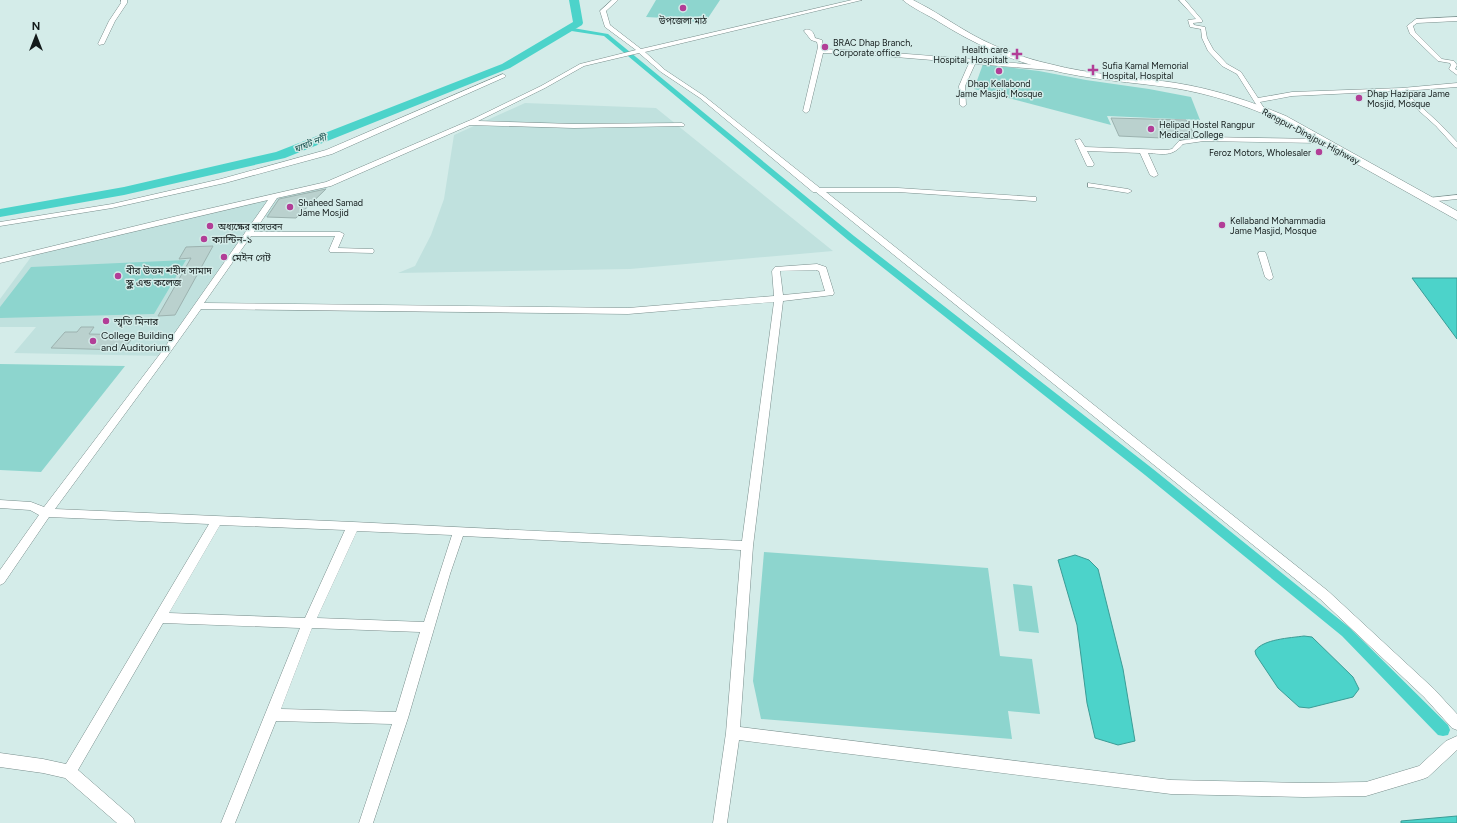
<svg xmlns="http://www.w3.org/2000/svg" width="1457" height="823" font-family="Figtree,'Noto Sans Bengali',sans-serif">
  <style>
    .built { fill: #c0e1de }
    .green { fill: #8dd5ce }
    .water { fill: #4cd3ca; stroke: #3b9c96 }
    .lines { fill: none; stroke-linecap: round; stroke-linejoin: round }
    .canal { fill: #4cd3ca; fill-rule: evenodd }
    .river { fill: #4cd3ca; fill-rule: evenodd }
    .building { fill: #bad1ce; stroke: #9cb2af }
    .minor-casing { stroke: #798e8c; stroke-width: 1 }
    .highway-casing { stroke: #798e8c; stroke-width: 1 }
    .minor { fill: #fff; fill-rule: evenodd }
    .highway { fill: #fff; fill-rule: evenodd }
    .poi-dot { fill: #b23e97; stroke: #d4ece9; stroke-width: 1.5 }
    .labels { text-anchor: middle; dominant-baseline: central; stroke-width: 3; stroke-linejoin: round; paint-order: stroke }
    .far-poi-label { font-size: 9px; fill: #131b1b; stroke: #d4ece9; text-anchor: start }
    .far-street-label { font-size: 9px; fill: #131b1b; stroke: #d4ece9 }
    .far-water-label { font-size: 9px; font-style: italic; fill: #134d49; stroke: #d4ece9 }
    .poi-label { font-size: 10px; fill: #131b1b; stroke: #d4ece9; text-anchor: start }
  </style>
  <rect width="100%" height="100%" fill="#d4ece9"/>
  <path class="built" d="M 525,103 L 656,108 L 833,251 L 630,269 L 398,273 L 415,266 L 431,235 L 444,199 L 454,135 Z
    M 328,184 L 327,188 L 296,218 L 260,217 L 164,356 L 14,353 L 36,327 L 0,327 L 0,299 L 34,253 Z"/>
  <path class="green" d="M 656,0 L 720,0 L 706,21 L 665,23 L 665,18 L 646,17 Z
    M 983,64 L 1039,71 L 1086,80 L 1149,89 L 1191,97 L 1200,120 L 1107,116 L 1111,125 L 974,89 Z
    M 186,260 L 154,314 L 0,318 L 0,307 L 31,267 Z
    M 0,364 L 125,366 L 41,472 L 0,470 Z
    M 764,552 L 988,568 L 1000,656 L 1032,659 L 1040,714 L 1008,711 L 1012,739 L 761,719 L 753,681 Z
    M 1013,584 L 1032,586 L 1039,633 L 1019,631 Z"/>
  <path class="water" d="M 1412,278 L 1457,278 L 1457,339 Z
    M 1075,555 L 1089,560 L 1098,569 L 1123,669 L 1135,741 L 1118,745 L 1095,738 L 1087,703 L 1077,625 L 1058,560 Z
    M 1304,636 L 1312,637 L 1353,677 L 1359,689 L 1353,697 L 1309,708 L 1299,707 L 1278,688 L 1256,655 L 1255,651 C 1263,639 1290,638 1304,636 Z
    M 1457,816 L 1457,823 L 1401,823 L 1401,821 Z"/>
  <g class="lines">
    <path class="canal" d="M 567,27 L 608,34 L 854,236 L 1153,469 L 1350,628 L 1448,725 L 1450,730 L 1448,735 L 1443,736 L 1438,735 L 1342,636 L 1145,475 L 848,240 L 604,36 L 565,30 L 564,29 Z"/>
    <path class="river" d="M 569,0 L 579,0 L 583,23 L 582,25 L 510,68 L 285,158 L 124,195 L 0,217 L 0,209 L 124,187 L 276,152 L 502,64 L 573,22 Z"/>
  </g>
  <path class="building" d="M 1111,118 L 1186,120 L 1196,137 L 1183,139 L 1119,136 Z
    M 326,189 L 296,218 L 267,217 L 279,199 Z
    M 213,246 L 175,315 L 158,316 L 191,258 L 179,259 L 186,247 Z
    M 81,327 L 94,327 L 89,334 L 135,335 L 123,350 L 51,348 L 65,332 L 77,332 Z"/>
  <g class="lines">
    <defs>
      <path id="minor" d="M 121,0 L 127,0 L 127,3 L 115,21 L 104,44 L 99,45 L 98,44 L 109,21 L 121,3 Z
        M 612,0 L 618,0 L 606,11 L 610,25 L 641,49 L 852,0 L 862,0 L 645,52 L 665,70 L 704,96 L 820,188 L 898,188 L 1036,197 L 1036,201 L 1033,201 L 898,192 L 826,192 L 1328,591 L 1434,689 L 1457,714 L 1457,730 L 1452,728 L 1424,697 L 1320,599 L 816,192 L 813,192 L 700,98 L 661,72 L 639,53 L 584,66 L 545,88 L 478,121 L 574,124 L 682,123 L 685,125 L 684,126 L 574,128 L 470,125 L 331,186 L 277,198 L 254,232 L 340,232 L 344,234 L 338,248 L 370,249 L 373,249 L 374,251 L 373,253 L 330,252 L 329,250 L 335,236 L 251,236 L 204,303 L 628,308 L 774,296 L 772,271 L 775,267 L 817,264 L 826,267 L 834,293 L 833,295 L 783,301 L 753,546 L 740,727 L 1171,780 L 1304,783 L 1366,782 L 1419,766 L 1446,741 L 1457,736 L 1457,750 L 1428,777 L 1423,779 L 1366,796 L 1304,797 L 1171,794 L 739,740 L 727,823 L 713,823 L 726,733 L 741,550 L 463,536 L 450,574 L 408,718 L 373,823 L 359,823 L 392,724 L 276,721 L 235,823 L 221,823 L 300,628 L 163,623 L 78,770 L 133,818 L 135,823 L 117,823 L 65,778 L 43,773 L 0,767 L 0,753 L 43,759 L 66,764 L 209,524 L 49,517 L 4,583 L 0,585 L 0,570 L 39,515 L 30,510 L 0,508 L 0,500 L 31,502 L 44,507 L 160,354 L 268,200 L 0,263 L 0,259 L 177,216 L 326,182 L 473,119 L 541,86 L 580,64 L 636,50 L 605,27 L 600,11 ZM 816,270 L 819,271 L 825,291 L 783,295 L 780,271 ZM 774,302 L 742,541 L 353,522 L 55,509 L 166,358 L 201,309 L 628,314 ZM 220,525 L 345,530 L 305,618 L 169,613 ZM 357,531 L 452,535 L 424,622 L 317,618 ZM 312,628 L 420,632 L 396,712 L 281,709 Z
        M 1179,0 L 1185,0 L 1202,20 L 1202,22 L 1193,23 L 1194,25 L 1205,27 L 1207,38 L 1213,49 L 1227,64 L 1241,72 L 1258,98 L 1292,92 L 1402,88 L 1457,83 L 1457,87 L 1404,91 L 1440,124 L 1457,142 L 1457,148 L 1455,147 L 1436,126 L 1397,91 L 1292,96 L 1260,102 L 1264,108 L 1259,109 L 1237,74 L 1222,66 L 1208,51 L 1202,38 L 1201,29 L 1190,27 L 1188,20 L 1196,19 Z
        M 1457,17 L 1457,21 L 1417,23 L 1413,26 L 1415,32 L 1442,59 L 1454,61 L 1457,65 L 1455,69 L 1457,70 L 1457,75 L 1449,69 L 1451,65 L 1450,63 L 1438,61 L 1410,34 L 1407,26 L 1416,19 Z
        M 805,30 C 811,28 814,33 815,38 L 822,40 L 823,49 C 899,52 974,60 1050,66 L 1053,68 L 1050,70 L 975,64 L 965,86 L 966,105 L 963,107 L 960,105 L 959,86 L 969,63 L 871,55 L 823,53 L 809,111 L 806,113 L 803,111 L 818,47 L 817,42 L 811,40 L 804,31 Z
        M 503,74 L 506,76 L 505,77 L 332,154 L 225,183 L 112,208 L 0,226 L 0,222 L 112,204 L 221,179 L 326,150 Z
        M 1204,137 L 1321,139 L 1324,141 L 1321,143 L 1204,141 L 1183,144 C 1172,157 1164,154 1148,153 L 1158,175 L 1154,177 L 1150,175 L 1140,153 L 1087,151 L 1094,164 L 1093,166 L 1087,166 L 1075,140 L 1080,139 L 1085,147 L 1167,150 L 1172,149 L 1179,141 Z
        M 1088,183 L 1128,189 L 1132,191 L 1128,193 L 1091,187 L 1088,187 Z
        M 1457,195 L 1457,199 L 1428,202 L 1424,200 L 1428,198 Z
        M 1259,252 L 1265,252 L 1266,254 L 1273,277 L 1272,279 L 1269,280 L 1265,277 L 1258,254 Z"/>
      <path id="highway" d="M 903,0 L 913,0 C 934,10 953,24 973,35 C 997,48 1023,58 1050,64 C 1091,75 1134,76 1176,83 C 1214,89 1250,101 1286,116 L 1457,211 L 1457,220 L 1278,120 C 1245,105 1210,94 1174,88 C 1132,82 1089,80 1047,69 C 1008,60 973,43 939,22 C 930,16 910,7 903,0 Z"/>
    </defs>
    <use href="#minor" class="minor-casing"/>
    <use href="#highway" class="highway-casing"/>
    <use href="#minor" class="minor"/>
    <use href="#highway" class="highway"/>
  </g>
  <g class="poi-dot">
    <circle cx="683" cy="8" r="4"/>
    <circle cx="825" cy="47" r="4"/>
    <path d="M1015 48h4v4h4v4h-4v4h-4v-4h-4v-4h4z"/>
    <path d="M1091 64h4v4h4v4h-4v4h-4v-4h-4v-4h4z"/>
    <circle cx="999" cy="71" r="4"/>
    <circle cx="1359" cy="98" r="4"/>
    <circle cx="1151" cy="129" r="4"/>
    <circle cx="1319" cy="152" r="4"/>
    <circle cx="290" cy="207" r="4"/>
    <circle cx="1222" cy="225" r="4"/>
    <circle cx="210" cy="226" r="4"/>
    <circle cx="204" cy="239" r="4"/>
    <circle cx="224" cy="257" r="4"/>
    <circle cx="118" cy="276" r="4"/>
    <circle cx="106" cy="321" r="4"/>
    <circle cx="93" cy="341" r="4"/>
  </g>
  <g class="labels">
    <g class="far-poi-label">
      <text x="683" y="20" text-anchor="middle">উপজেলা মাঠ</text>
      <text x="833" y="42">BRAC Dhap Branch,<tspan x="833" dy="10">Corporate office</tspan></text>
      <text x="1008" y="49" text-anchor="end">Health care<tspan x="1008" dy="10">Hospital, Hospitalt</tspan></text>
      <text x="1102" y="65">Sufia Kamal Memorial<tspan x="1102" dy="10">Hospital, Hospital</tspan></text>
      <text x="999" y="83" text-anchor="middle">Dhap Kellabond<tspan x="999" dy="10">Jame Masjid, Mosque</tspan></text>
      <text x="1367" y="93">Dhap Hazipara Jame<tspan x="1367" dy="10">Mosjid, Mosque</tspan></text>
      <text x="1159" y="124">Helipad Hostel Rangpur<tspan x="1159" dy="10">Medical College</tspan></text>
      <text x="1311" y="152" text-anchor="end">Feroz Motors, Wholesaler</text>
      <text x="298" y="202">Shaheed Samad<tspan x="298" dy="10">Jame Mosjid</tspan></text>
      <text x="1230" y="220">Kellaband Mohammadia<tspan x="1230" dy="10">Jame Masjid, Mosque</tspan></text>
      <text x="218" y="226">অধ্যক্ষের বাসভবন</text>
    </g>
    <g class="far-street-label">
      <text transform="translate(1311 136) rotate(28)">Rangpur-Dinajpur Highway</text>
    </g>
    <g class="far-water-label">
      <text transform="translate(310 143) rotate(-22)">ঘাঘট নদী</text>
    </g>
    <g class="poi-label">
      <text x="212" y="239">ক্যান্টিন-১</text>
      <text x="232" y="257">মেইন গেট</text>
      <text x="126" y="270">বীর উত্তম শহীদ সামাদ<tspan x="126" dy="12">স্কুল এন্ড কলেজ</tspan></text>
      <text x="114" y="321">স্মৃতি মিনার</text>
      <text x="101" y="335">College Building<tspan x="101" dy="12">and Auditorium</tspan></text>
    </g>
  </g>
  <g transform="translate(36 36)" stroke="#d4ece9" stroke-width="3" paint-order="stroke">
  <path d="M0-3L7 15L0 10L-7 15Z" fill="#131b1b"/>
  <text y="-6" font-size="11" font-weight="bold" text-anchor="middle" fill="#131b1b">N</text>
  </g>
</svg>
